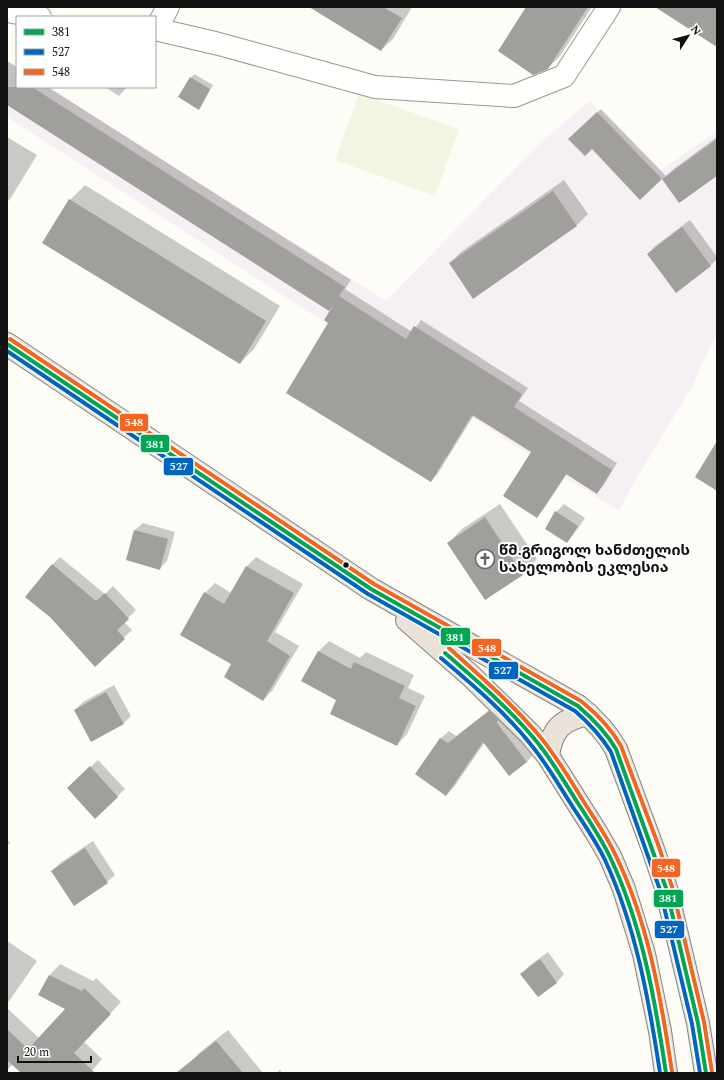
<svg xmlns="http://www.w3.org/2000/svg" width="724" height="1080" font-family="Spectral,'Noto Sans Georgian',serif">
  <style>
    .industrial { fill: #f5f0f3 }
    .pitch { fill: #f0f6e1 }
    .shadow { fill: #0003 }
    .building { fill: #a19f9c }
    .lines { fill: none; stroke-linecap: round; stroke-linejoin: round }
    .street-casing { stroke: #979795; stroke-width: 24 }
    .highway-casing { stroke: #858482; stroke-width: 24 }
    .street { stroke: #fffffe; stroke-width: 22 }
    .highway { stroke: #eae1d8; stroke-width: 22 }
    .bus-1-casing { stroke: #fff; stroke-width: 7 }
    .bus-2-casing { stroke: #fff; stroke-width: 7 }
    .bus-3-casing { stroke: #fff; stroke-width: 7 }
    .bus-1 { stroke: #00a651; stroke-width: 4 }
    .bus-2 { stroke: #0065bd; stroke-width: 4 }
    .bus-3 { stroke: #f26522; stroke-width: 4 }
    .bus-dot { fill: #111; stroke: #fff; stroke-width: 1.5 }
    .labels { text-anchor: middle; dominant-baseline: central; stroke-width: 4; stroke-linejoin: round; paint-order: stroke }
    .poi-label { font-size: 15px; font-weight: bold; fill: #111; stroke: #fff; text-anchor: start }
    .line-badge { stroke: #fff; stroke-width: 1.5 }
    .badge-label { font-size: 11px; text-anchor: middle; font-weight: bold; fill: #fff }
  </style>
  <rect width="100%" height="100%" fill="#fdfcf7"/>
  <path class="industrial" d="M 7,61 L 17,67 L 17,87 L 48,87 L 386,301 L 542,141 L 590,101 L 661,170 L 717,131 L 717,332 L 693,385 L 632,486 L 619,511 L 555,471 L 7,117 Z"/>
  <path class="pitch" d="M 359,94 L 459,129 L 435,196 L 335,160 Z"/>
  <path class="shadow" d="M 311,7 L 412,7 L 393,39 L 381,50 Z
    M 528,7 L 592,7 L 560,56 L 548,68 Z
    M 7,61 L 17,67 L 17,87 L 48,87 L 351,280 L 345,289 L 412,332 L 421,320 L 528,388 L 519,401 L 617,463 L 603,486 L 596,493 L 567,474 L 543,510 L 537,517 L 532,452 L 474,415 L 437,475 L 431,481 L 330,323 L 333,306 L 329,310 L 7,104 Z
    M 194,74 L 213,85 L 202,105 L 199,108 L 191,78 Z
    M 105,87 L 127,87 L 119,96 Z
    M 601,109 L 666,176 L 675,168 L 717,137 L 717,175 L 680,202 L 662,178 L 640,198 L 592,147 L 570,139 Z
    M 7,137 L 37,155 L 10,199 L 7,202 Z
    M 564,180 L 588,214 L 577,225 L 473,297 L 450,263 L 461,252 Z
    M 85,185 L 280,306 L 254,349 L 240,363 L 70,200 Z
    M 690,220 L 717,257 L 717,259 L 710,266 L 648,254 L 655,246 Z
    M 500,504 L 537,559 L 523,574 L 486,599 L 448,543 L 462,529 Z
    M 564,504 L 585,518 L 574,534 L 567,542 L 556,512 Z
    M 143,523 L 175,532 L 167,561 L 159,569 L 135,530 Z
    M 60,557 L 105,594 L 113,586 L 136,610 L 124,622 L 132,630 L 95,665 L 51,618 L 52,565 Z
    M 256,557 L 303,584 L 275,632 L 299,646 L 272,691 L 263,700 L 233,664 L 182,635 L 205,593 L 215,583 L 231,593 L 247,566 Z
    M 329,641 L 360,658 L 366,652 L 414,675 L 408,688 L 425,696 L 407,734 L 397,745 L 337,700 L 302,680 L 319,651 Z
    M 114,685 L 131,716 L 123,724 L 75,710 L 83,702 Z
    M 497,704 L 534,754 L 527,762 L 485,742 L 454,787 L 446,795 L 416,774 L 441,738 L 449,731 L 456,736 Z
    M 98,760 L 125,789 L 95,817 L 76,781 Z
    M 7,839 L 10,843 L 7,845 Z
    M 93,841 L 115,875 L 107,882 L 52,871 L 60,863 Z
    M 7,941 L 37,961 L 7,1004 Z
    M 548,952 L 564,974 L 557,982 L 538,996 L 522,974 L 529,966 Z
    M 60,964 L 93,981 L 96,978 L 121,1002 L 84,1042 L 102,1059 L 90,1073 L 23,1073 L 13,1064 L 7,1070 L 7,1008 L 39,1038 L 66,1009 L 40,995 L 50,975 Z
    M 228,1030 L 263,1073 L 194,1073 L 188,1065 L 199,1053 Z
    M 280,1070 L 282,1073 L 276,1073 Z"/>
  <path class="building" d="M 309,7 L 383,7 L 402,18 L 381,51 Z
    M 526,7 L 588,7 L 548,69 L 533,75 L 498,51 Z
    M 655,7 L 717,7 L 717,47 Z
    M 190,77 L 210,89 L 199,110 L 178,97 Z
    M 7,87 L 32,87 L 345,287 L 339,296 L 406,339 L 414,326 L 522,394 L 514,407 L 612,470 L 597,494 L 566,474 L 537,518 L 503,496 L 531,452 L 472,415 L 446,458 L 444,457 L 445,459 L 431,482 L 286,393 L 328,323 L 324,320 L 337,299 L 329,311 L 7,105 Z
    M 597,112 L 662,179 L 640,200 L 592,149 L 585,156 L 568,139 Z
    M 717,139 L 717,176 L 679,203 L 662,179 Z
    M 553,191 L 577,226 L 473,299 L 449,263 Z
    M 69,199 L 266,321 L 240,364 L 42,243 Z
    M 682,227 L 711,266 L 676,293 L 647,254 Z
    M 717,441 L 717,491 L 695,477 Z
    M 555,511 L 578,526 L 567,543 L 545,529 Z
    M 485,517 L 523,575 L 485,600 L 447,543 Z
    M 134,530 L 168,539 L 160,570 L 126,560 Z
    M 52,564 L 96,601 L 105,593 L 129,619 L 117,630 L 125,639 L 95,667 L 51,618 L 25,597 Z
    M 246,566 L 294,593 L 267,641 L 290,656 L 263,701 L 224,677 L 231,664 L 180,635 L 204,592 L 224,604 Z
    M 318,651 L 351,669 L 354,662 L 405,686 L 399,698 L 416,706 L 397,746 L 330,714 L 336,700 L 301,681 Z
    M 106,692 L 124,724 L 91,742 L 74,710 Z
    M 489,711 L 498,720 L 497,723 L 527,762 L 509,776 L 483,742 L 446,796 L 415,774 L 440,738 L 448,743 Z
    M 90,766 L 118,797 L 95,819 L 67,788 Z
    M 85,848 L 108,883 L 74,906 L 51,871 Z
    M 540,959 L 557,983 L 538,997 L 520,974 Z
    M 49,975 L 82,991 L 84,988 L 111,1014 L 74,1053 L 95,1073 L 21,1073 L 7,1060 L 7,1029 L 28,1049 L 65,1009 L 38,995 Z
    M 216,1041 L 243,1073 L 176,1073 Z"/>
  <g class="lines">
    <defs>
      <path id="street" d="M 7,11 L 40,17
        M 155,29 L 219,44 L 375,87 L 514,96 L 564,76 L 609,7
        M 156,29 L 168,7"/>
      <path id="highway" d="M 7,344 L 371,589 L 578,706 C 594,719 606,731 616,749 L 653,849 L 666,888 L 698,1023 L 706,1073
        M 407,620 L 471,676 L 530,734 L 548,756 L 596,832 L 610,856 L 624,889 L 644,954 L 660,1031 L 666,1073
        M 548,756 C 552,729 561,720 588,714"/>
    </defs>
    <use href="#street" class="street-casing"/>
    <use href="#highway" class="highway-casing"/>
    <use href="#street" class="street"/>
    <use href="#highway" class="highway"/>
    <defs>
      <path id="bus-1" d="M 7,344 L 371,589 L 578,706 C 593,719 606,732 616,749 L 666,888 L 698,1023 L 706,1073
        M 445,653 C 477,681 510,709 537,742 C 551,759 562,778 574,797 C 586,816 600,836 610,857 C 642,924 655,1000 666,1073"/>
      <path id="bus-2" d="M 7,351 L 368,594 L 575,711 C 589,723 601,736 611,752 L 660,890 L 692,1024 L 700,1073
        M 441,658 C 473,685 506,713 532,746 C 546,763 557,782 569,801 C 581,820 595,839 605,860 C 636,927 649,1001 660,1073"/>
      <path id="bus-3" d="M 10,339 L 374,584 L 581,701 C 597,714 611,728 621,746 L 659,847 L 672,887 L 704,1022 L 712,1072
        M 449,648 C 479,675 510,702 536,732 C 553,751 566,773 579,794 C 591,814 605,833 615,854 C 648,921 661,998 672,1072"/>
    </defs>
    <use href="#bus-1" class="bus-1-casing"/>
    <use href="#bus-2" class="bus-2-casing"/>
    <use href="#bus-3" class="bus-3-casing"/>
    <use href="#bus-1" class="bus-1"/>
    <use href="#bus-2" class="bus-2"/>
    <use href="#bus-3" class="bus-3"/>
  </g>
  <defs>
    <symbol id="church-ring" viewBox="-11 -11 22 22"><circle r="9.5" fill="#fff" stroke="#646362" stroke-width="1.5"/><path d="M-1.2-6h2.4v3.5h3.3v2.4h-3.3V6h-2.4V-.1h-3.3v-2.4h3.3Z" fill="#646362"/></symbol>
  </defs>
  <g fill-rule="evenodd">
    <use href="#church-ring" x="474" y="548" width="22" height="22"/>
  </g>
  <circle class="bus-dot" cx="346" cy="565" r="3.5"/>
  <g class="labels">
    <g class="poi-label">
      <text x="499" y="550">წმ.გრიგოლ ხანძთელის<tspan x="499" dy="17">სახელობის ეკლესია</tspan></text>
    </g>
  </g>
  <g class="line-badge">
    <rect x="119" y="413" width="30" height="19" rx="4" fill="#f26522"/>
    <rect x="140" y="434" width="30" height="19" rx="4" fill="#00a651"/>
    <rect x="163" y="457" width="31" height="19" rx="4" fill="#0065bd"/>
    <rect x="440" y="627" width="31" height="19" rx="4" fill="#00a651"/>
    <rect x="471" y="638" width="31" height="19" rx="4" fill="#f26522"/>
    <rect x="488" y="661" width="31" height="19" rx="4" fill="#0065bd"/>
    <rect x="651" y="858" width="30" height="20" rx="4" fill="#f26522"/>
    <rect x="653" y="889" width="31" height="19" rx="4" fill="#00a651"/>
    <rect x="654" y="920" width="31" height="19" rx="4" fill="#0065bd"/>
  </g>
  <g class="badge-label">
    <text x="134" y="426">548</text>
    <text x="155" y="448">381</text>
    <text x="179" y="470">527</text>
    <text x="455" y="641">381</text>
    <text x="487" y="652">548</text>
    <text x="503" y="674">527</text>
    <text x="666" y="872">548</text>
    <text x="668" y="902">381</text>
    <text x="669" y="933">527</text>
  </g>
  <rect width="724" height="1080" fill="none" stroke="#111111" stroke-width="16"/>
  <rect x="16" y="16" width="140" height="72" fill="#ffffff" stroke="#a0a0a0"/>
  <rect x="24" y="29" width="20" height="6" fill="#00a651" stroke="#a0a0a0"/>
  <text x="52" y="36" font-size="12" fill="#111111">381</text>
  <rect x="24" y="49" width="20" height="6" fill="#0065bd" stroke="#a0a0a0"/>
  <text x="52" y="56" font-size="12" fill="#111111">527</text>
  <rect x="24" y="69" width="20" height="6" fill="#f26522" stroke="#a0a0a0"/>
  <text x="52" y="76" font-size="12" fill="#111111">548</text>
  <g transform="translate(688 36) rotate(54)" stroke="#ffffff" stroke-width="3" paint-order="stroke">
  <path d="M0-3L7 15L0 10L-7 15Z" fill="#111111"/>
  <text y="-6" font-size="11" font-weight="bold" text-anchor="middle" fill="#111111">N</text>
  </g>
  <path d="M18 1056v6h73v-6" fill="none" stroke="#111111" stroke-width="2"/>
  <text x="24" y="1056" font-size="12" fill="#111111" stroke="#ffffff" stroke-width="3" paint-order="stroke">20 m</text>
</svg>
